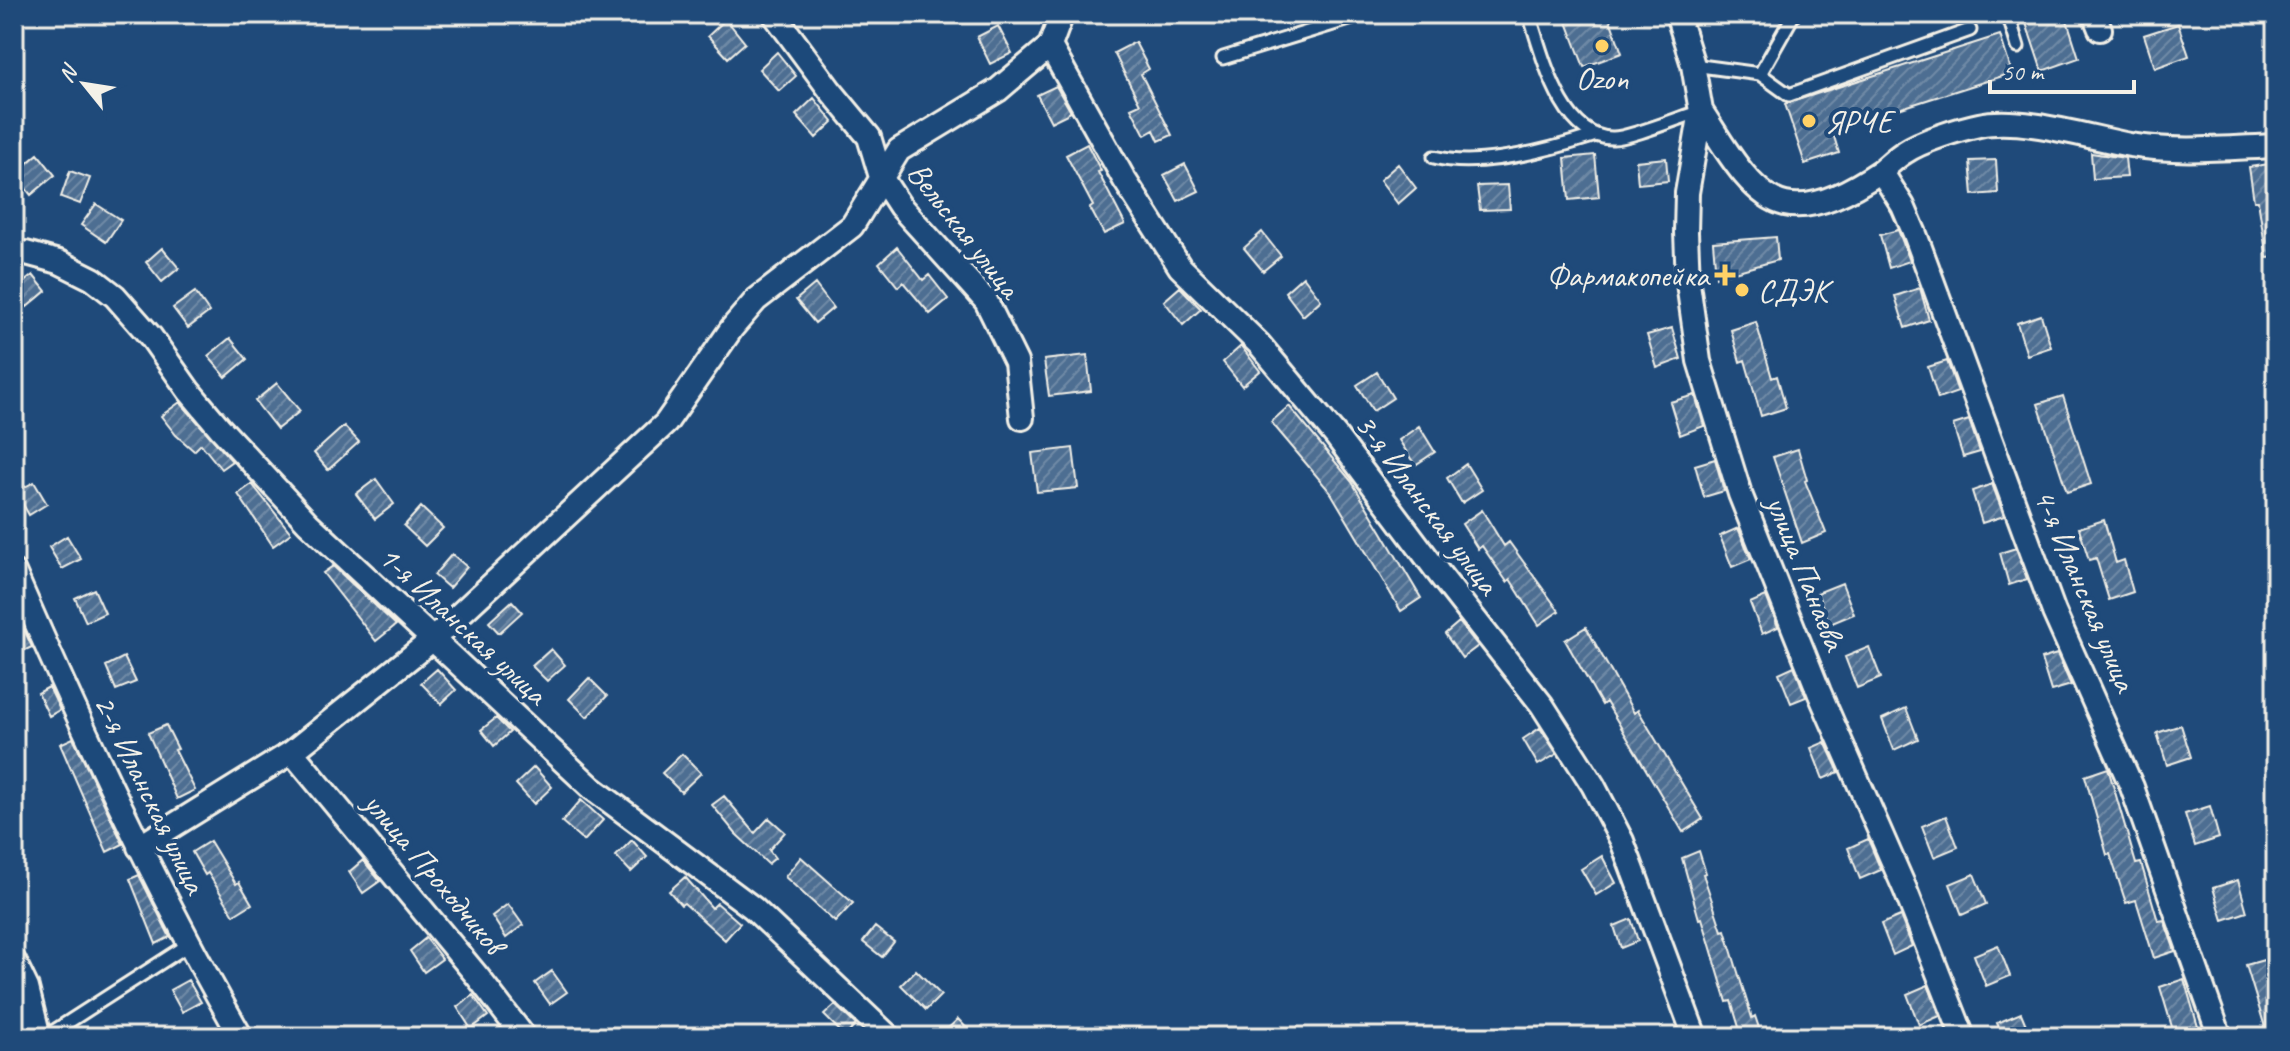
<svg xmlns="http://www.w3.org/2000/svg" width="2290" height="1051" font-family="Caveat,sans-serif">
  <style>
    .building { fill: url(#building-hatch); stroke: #f4f1e8; stroke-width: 2 }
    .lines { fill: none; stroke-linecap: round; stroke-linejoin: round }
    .service-casing { stroke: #f4f1e8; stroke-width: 17 }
    .minor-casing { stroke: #f4f1e8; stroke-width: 28 }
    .service { stroke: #1f4a7a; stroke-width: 11 }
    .minor { stroke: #1f4a7a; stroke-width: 22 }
    .poi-dot { fill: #ffd166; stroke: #1f4a7a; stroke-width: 3 }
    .labels { text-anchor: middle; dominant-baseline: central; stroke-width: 8; stroke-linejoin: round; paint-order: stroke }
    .poi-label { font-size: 32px; fill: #f4f1e8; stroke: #1f4a7a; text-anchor: start }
    .street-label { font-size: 32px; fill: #f4f1e8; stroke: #1f4a7a }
  </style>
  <defs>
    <pattern id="building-hatch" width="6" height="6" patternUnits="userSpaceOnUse" patternTransform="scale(2)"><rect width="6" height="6" fill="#4d6e92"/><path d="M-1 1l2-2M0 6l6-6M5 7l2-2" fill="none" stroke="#708aa6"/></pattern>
  </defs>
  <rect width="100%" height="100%" fill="#1f4a7a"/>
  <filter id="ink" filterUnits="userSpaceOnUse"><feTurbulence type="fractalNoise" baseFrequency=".0125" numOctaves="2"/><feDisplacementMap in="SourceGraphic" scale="16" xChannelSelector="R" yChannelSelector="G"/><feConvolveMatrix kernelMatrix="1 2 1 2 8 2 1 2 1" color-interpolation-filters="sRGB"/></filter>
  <g filter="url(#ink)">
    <path class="building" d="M 1564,14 L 1608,14 L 1622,53 L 1584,67 Z
      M 2023,14 L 2065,14 L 2079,58 L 2042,71 Z
      M 726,19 L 745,43 L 728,58 L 708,36 Z
      M 2178,24 L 2189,56 L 2155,68 L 2144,35 Z
      M 998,26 L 1012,53 L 990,64 L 977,37 Z
      M 2000,35 L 2012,73 L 1832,130 L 1839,153 L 1805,164 L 1785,104 Z
      M 1135,42 L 1149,69 L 1141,74 L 1172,135 L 1159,141 L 1154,130 L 1145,135 L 1131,108 L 1140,104 L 1114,53 Z
      M 777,52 L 796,76 L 779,91 L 759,69 Z
      M 1056,86 L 1071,112 L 1051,122 L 1037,95 Z
      M 814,98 L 833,122 L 816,138 L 796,115 Z
      M 1087,144 L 1101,171 L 1098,172 L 1125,224 L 1104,234 L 1090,208 L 1093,206 L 1066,155 Z
      M 2091,153 L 2125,158 L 2127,177 L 2093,179 Z
      M 38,154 L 55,175 L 31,195 L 14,174 Z
      M 1595,155 L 1599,197 L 1569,200 L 1565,158 Z
      M 1666,158 L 1668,181 L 1638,184 L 1636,161 Z
      M 1996,160 L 1998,193 L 1973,195 L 1970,161 Z
      M 2276,163 L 2276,257 L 2267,258 L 2258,201 L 2254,201 L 2249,167 Z
      M 1185,164 L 1199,191 L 1178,201 L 1164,175 Z
      M 1398,164 L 1416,188 L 1398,204 L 1380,180 Z
      M 70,171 L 90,178 L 80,204 L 61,197 Z
      M 1508,185 L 1510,209 L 1480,210 L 1477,186 Z
      M 96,204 L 121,220 L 106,242 L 81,225 Z
      M 1898,230 L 1910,261 L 1889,268 L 1880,235 Z
      M 1262,232 L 1281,256 L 1263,271 L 1244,248 Z
      M 1776,237 L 1778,260 L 1716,277 L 1713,242 Z
      M 897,247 L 923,280 L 929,275 L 948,299 L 930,314 L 903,282 L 898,287 L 879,263 Z
      M 162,248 L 179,268 L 162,282 L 146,262 Z
      M 33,275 L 46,291 L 27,307 L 14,290 Z
      M 1303,276 L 1321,300 L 1303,316 L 1285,292 Z
      M 815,284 L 833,308 L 815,323 L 796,300 Z
      M 1180,287 L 1201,309 L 1183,325 L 1164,301 Z
      M 1920,288 L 1929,320 L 1905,328 L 1895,296 Z
      M 195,292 L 209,312 L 188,328 L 173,308 Z
      M 2041,315 L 2051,347 L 2027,355 L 2017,323 Z
      M 1756,322 L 1772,378 L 1777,376 L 1786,408 L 1761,416 L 1745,360 L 1740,362 L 1731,330 Z
      M 1672,328 L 1681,359 L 1657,368 L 1647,335 Z
      M 230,338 L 247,359 L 226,377 L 208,356 Z
      M 1241,346 L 1260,371 L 1242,386 L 1223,362 Z
      M 1087,355 L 1091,391 L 1049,396 L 1044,360 Z
      M 1947,361 L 1958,392 L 1938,399 L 1928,367 Z
      M 1377,372 L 1393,398 L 1373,411 L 1357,385 Z
      M 277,383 L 300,411 L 277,429 L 255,401 Z
      M 1695,395 L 1704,426 L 1680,435 L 1670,402 Z
      M 2063,396 L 2091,484 L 2067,492 L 2038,404 Z
      M 180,402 L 232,461 L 221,469 L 201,444 L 194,451 L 176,435 L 161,416 Z
      M 1289,406 L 1352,482 L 1421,598 L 1401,611 L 1331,493 L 1271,422 Z
      M 1969,420 L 1980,452 L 1963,457 L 1953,425 Z
      M 344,426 L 359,442 L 328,470 L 314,453 Z
      M 1419,426 L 1435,452 L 1415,465 L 1399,440 Z
      M 1073,448 L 1078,488 L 1037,492 L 1032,453 Z
      M 1798,449 L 1807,480 L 1805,481 L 1826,533 L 1802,543 L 1773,457 Z
      M 1715,459 L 1724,491 L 1704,497 L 1695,465 Z
      M 1466,464 L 1482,490 L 1462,503 L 1447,478 Z
      M 376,479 L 394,504 L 375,519 L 356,494 Z
      M 34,482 L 47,504 L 29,515 L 16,492 Z
      M 252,484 L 291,533 L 273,546 L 238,494 Z
      M 1992,484 L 2004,516 L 1982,523 L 1972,491 Z
      M 421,507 L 443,528 L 425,546 L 404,526 Z
      M 1482,510 L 1504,546 L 1509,542 L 1559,611 L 1539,625 L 1510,579 L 1507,582 L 1482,546 L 1478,549 L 1462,524 Z
      M 2104,520 L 2116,563 L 2124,560 L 2133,592 L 2109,600 L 2096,558 L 2089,560 L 2079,528 Z
      M 1738,528 L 1751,559 L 1732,567 L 1720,536 Z
      M 67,536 L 81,559 L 62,569 L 49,547 Z
      M 2016,548 L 2027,579 L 2009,585 L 2000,553 Z
      M 452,554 L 467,567 L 449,588 L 434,575 Z
      M 333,566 L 396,625 L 376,641 L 323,573 Z
      M 1842,583 L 1854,614 L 1830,624 L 1817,593 Z
      M 94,589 L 105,613 L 86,622 L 75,598 Z
      M 1766,596 L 1778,627 L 1762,634 L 1750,603 Z
      M 512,601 L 522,612 L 499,633 L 489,622 Z
      M 1459,622 L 1478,646 L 1462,658 L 1445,634 Z
      M 21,623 L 32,647 L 19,653 L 14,641 L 14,626 Z
      M 1586,627 L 1634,713 L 1638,710 L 1703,819 L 1683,832 L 1606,702 L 1602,705 L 1565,640 Z
      M 1869,647 L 1881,678 L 1857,688 L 1845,657 Z
      M 551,649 L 565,665 L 547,681 L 532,666 Z
      M 2057,654 L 2071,685 L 2051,691 L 2041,659 Z
      M 124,657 L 136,682 L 116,690 L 106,666 Z
      M 1794,666 L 1806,697 L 1791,703 L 1779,673 Z
      M 437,669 L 456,690 L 441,704 L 421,683 Z
      M 589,678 L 607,696 L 587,717 L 569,699 Z
      M 49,687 L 60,710 L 49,716 L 38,693 Z
      M 1906,708 L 1918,739 L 1894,750 L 1882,719 Z
      M 496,718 L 510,732 L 494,746 L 481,730 Z
      M 166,725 L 178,749 L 175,750 L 195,790 L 177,799 L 148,733 Z
      M 2181,725 L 2191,757 L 2167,765 L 2157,733 Z
      M 1540,728 L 1557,754 L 1538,765 L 1523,739 Z
      M 73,738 L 123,844 L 107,852 L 60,744 Z
      M 1825,742 L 1839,772 L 1823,779 L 1811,748 Z
      M 682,754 L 701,773 L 681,792 L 662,773 Z
      M 534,767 L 552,787 L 534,804 L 516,784 Z
      M 2108,768 L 2136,864 L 2141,863 L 2158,921 L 2164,920 L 2175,951 L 2154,958 L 2136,900 L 2126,903 L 2110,854 L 2107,855 L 2085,776 Z
      M 724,796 L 755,833 L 769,818 L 785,832 L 769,850 L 775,858 L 768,864 L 736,834 L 712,805 Z
      M 581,800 L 603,820 L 584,841 L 562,822 Z
      M 2210,806 L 2219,838 L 2195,846 L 2185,814 Z
      M 1946,816 L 1958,847 L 1934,857 L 1922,826 Z
      M 1868,839 L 1881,870 L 1860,879 L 1848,848 Z
      M 632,840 L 647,857 L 631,872 L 616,856 Z
      M 210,841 L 236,884 L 239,882 L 252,904 L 234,915 L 208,873 L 205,875 L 192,852 Z
      M 1699,851 L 1706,873 L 1703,874 L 1722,931 L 1725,930 L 1752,1018 L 1755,1016 L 1762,1037 L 1742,1037 L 1731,1001 L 1727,1002 L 1702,918 L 1699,919 L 1682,858 Z
      M 1602,856 L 1616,883 L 1596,895 L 1581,869 Z
      M 801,857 L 853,903 L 835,922 L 785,877 Z
      M 363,860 L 380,881 L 363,893 L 349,872 Z
      M 1974,874 L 1986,904 L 1962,915 L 1950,884 Z
      M 139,875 L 170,937 L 156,944 L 130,879 Z
      M 685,877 L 712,908 L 717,903 L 740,923 L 725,940 L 684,903 L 681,905 L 669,891 Z
      M 2238,880 L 2247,912 L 2223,920 L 2213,888 Z
      M 508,904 L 523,925 L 506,938 L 492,916 Z
      M 1900,916 L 1912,946 L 1893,955 L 1881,924 Z
      M 1631,919 L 1638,941 L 1621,948 L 1614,926 Z
      M 875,927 L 894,942 L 882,957 L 863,942 Z
      M 426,938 L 442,959 L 424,972 L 410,951 Z
      M 1998,945 L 2010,976 L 1986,986 L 1974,955 Z
      M 2271,958 L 2276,974 L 2276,1037 L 2268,1037 L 2246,965 Z
      M 916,970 L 941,995 L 926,1010 L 901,985 Z
      M 552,971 L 567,992 L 550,1004 L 535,983 Z
      M 2184,979 L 2201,1037 L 2175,1037 L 2160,987 Z
      M 188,980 L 201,1002 L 182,1012 L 170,990 Z
      M 1928,985 L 1940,1016 L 1919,1025 L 1907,994 Z
      M 473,995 L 488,1016 L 471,1029 L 457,1007 Z
      M 835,1005 L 856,1025 L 845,1036 L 824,1015 Z
      M 2021,1013 L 2031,1037 L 2003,1037 L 1997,1023 Z
      M 958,1019 L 975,1037 L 939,1037 Z"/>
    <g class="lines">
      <defs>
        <path id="service" d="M 1529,14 C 1542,53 1561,139 1613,138 C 1630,138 1681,117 1701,111
          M 2008,14 L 2018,47
          M 1223,58 L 1366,14
          M 1693,65 L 1760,74 L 1789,95 L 1970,30
          M 1760,74 L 1794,14
          M 1434,157 C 1478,169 1549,150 1593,136
          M 45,1037 L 188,945"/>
        <path id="minor" d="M 774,14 L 830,90 L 869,137 L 881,177 L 900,206 L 986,301 L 1016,362 L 1022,418
          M 1677,14 L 1693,65 L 1701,111 L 1687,193 L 1686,232 L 1688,283 L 1699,361 L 1740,494 L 1819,692 L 1905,889 L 1963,1037
          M 2094,14 L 2100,29
          M 1050,46 L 1124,179 L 1180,267 L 1259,344 L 1336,436 L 1440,575 L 1542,705 L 1593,785 L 1622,841 L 1695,1037
          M 1701,111 C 1720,139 1749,196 1785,204 C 1816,211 1856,188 1881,171 C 1889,165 1896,157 1905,152 C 1921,141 1960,129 1979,125 C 2021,116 2087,137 2130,145 C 2178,153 2227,148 2276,146
          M 1881,171 L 1903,206 L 1915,234 L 2054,612 L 2132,787 L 2220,1037
          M 14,255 L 26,253 L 59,262 L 93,279 L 115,296 L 151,337 L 189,391 L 220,428 L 308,523 L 592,788 L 753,908 L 889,1037
          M 14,572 C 83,731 155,887 241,1037
          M 292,752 L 478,977 L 524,1037
          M 139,847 L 292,752 L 432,640 L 666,423 L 732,328 L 756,300 L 852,226 L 899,150 L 998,90 L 1050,46 L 1062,14
          M 14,961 L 27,988 L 39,1037"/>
      </defs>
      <use href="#service" class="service-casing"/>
      <use href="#minor" class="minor-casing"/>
      <use href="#service" class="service"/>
      <use href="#minor" class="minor"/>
    </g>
  </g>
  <g class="poi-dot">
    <circle cx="1602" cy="46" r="8"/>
    <circle cx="1809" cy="121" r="8"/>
    <path d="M1721 263h8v8h8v8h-8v8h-8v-8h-8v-8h8z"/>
    <circle cx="1742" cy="290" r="8"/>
  </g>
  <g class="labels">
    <g class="poi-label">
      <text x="1602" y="78" text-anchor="middle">Ozon</text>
      <text x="1825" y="121">ЯРЧЕ</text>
      <text x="1709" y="275" text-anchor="end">Фармакопейка</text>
      <text x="1758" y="290">СДЭК</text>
    </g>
    <g class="street-label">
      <text transform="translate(964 230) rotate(52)">Вельская улица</text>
      <text transform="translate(1427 504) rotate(53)">3-я Иланская улица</text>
      <text transform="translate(1806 573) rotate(68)">улица Панаева</text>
      <text transform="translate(2085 590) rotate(67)">4-я Иланская улица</text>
      <text transform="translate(463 625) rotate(43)">1-я Иланская улица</text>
      <text transform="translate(150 794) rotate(64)">2-я Иланская улица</text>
      <text transform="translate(434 873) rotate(50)">улица Проходчиков</text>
    </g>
  </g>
  <rect width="2290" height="1051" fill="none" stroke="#1f4a7a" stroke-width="48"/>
  <rect x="24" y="24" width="2242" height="1003" fill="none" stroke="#f4f1e8" stroke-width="3" filter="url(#ink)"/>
  <g transform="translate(84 84) rotate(300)" stroke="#1f4a7a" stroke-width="6" paint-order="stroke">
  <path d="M0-6L14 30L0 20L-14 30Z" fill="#f4f1e8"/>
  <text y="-12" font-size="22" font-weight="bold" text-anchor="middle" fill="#f4f1e8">N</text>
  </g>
  <path d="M1990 80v12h144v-12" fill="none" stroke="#f4f1e8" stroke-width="4"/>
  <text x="2002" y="80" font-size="24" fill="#f4f1e8" stroke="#1f4a7a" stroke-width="6" paint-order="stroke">50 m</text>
</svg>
